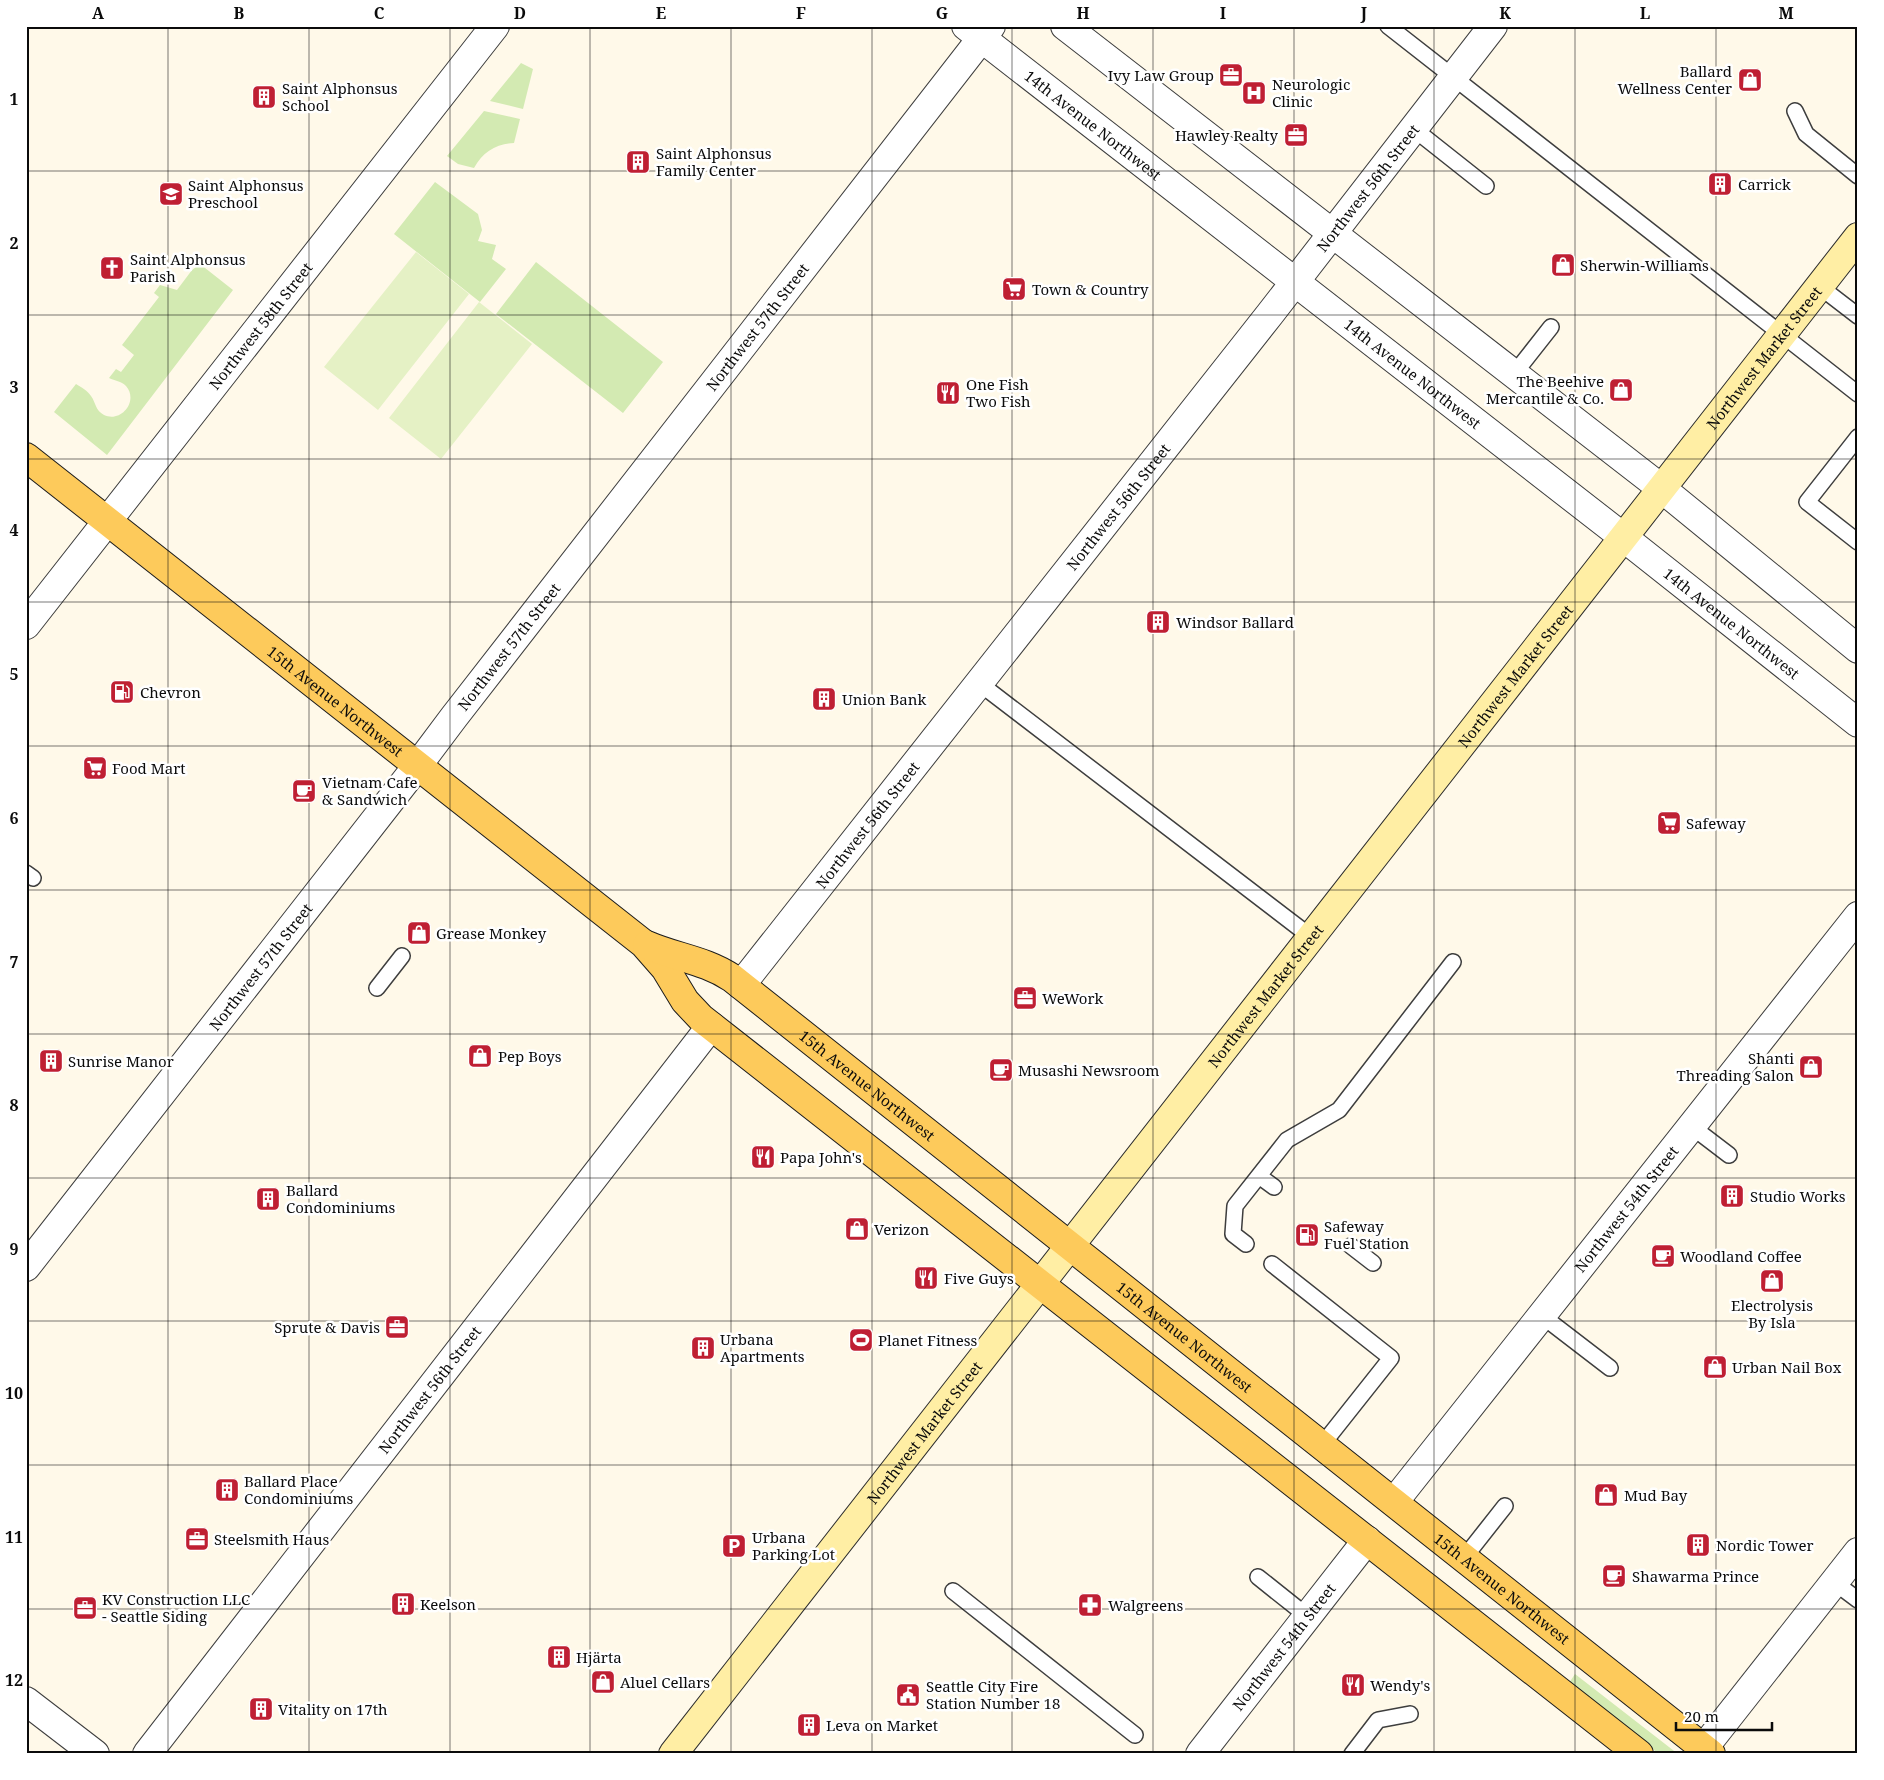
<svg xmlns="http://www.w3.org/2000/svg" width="1884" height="1780" font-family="'Noto Serif',serif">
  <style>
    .green { fill: #d3eab2 }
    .pitch { fill: #e5f1c5 }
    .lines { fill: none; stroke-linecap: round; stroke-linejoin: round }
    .service-casing { stroke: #3e3e3e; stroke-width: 18 }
    .minor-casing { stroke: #3e3e3e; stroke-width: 30 }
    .secondary-casing { stroke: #2d2d2d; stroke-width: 30 }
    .primary-casing { stroke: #1c1c1c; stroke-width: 30 }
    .service { stroke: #fff; stroke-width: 15 }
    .minor { stroke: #fff; stroke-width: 28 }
    .secondary { stroke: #ffeea4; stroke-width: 28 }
    .primary { stroke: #fdca5b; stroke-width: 28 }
    .grid { fill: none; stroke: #0b0b0b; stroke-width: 1; stroke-opacity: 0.55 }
    .labels { text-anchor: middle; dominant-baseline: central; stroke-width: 5; stroke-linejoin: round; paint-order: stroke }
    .poi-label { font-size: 15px; fill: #0b0b0b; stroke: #fff; text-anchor: start }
    .street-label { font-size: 15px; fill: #0b0b0b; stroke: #fff }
    .neatline { fill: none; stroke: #0b0b0b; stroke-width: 2 }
    .grid-label { font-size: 16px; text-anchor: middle; font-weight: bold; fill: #0b0b0b }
  </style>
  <rect width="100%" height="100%" fill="#fff9e9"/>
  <path class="green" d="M 521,63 L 533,69 L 523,109 L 490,101 Z
    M 484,111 L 520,119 L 514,143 C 496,144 483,152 474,168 L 458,164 L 447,156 Z
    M 435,182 L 478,214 L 482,230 L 478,241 L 496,245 L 492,259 L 506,269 L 480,302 L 394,234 Z
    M 536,262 L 663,362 L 623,413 L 496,314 Z
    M 200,264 L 233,290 L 107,455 L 54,412 L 76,384 C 81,387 88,391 91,396 C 96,403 95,410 104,415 C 121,423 139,401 126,386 C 121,381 115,381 109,378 L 116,369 L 121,372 L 134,355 L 122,345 L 159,297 L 154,293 L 160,285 L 177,290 L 192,270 Z
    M 1575,1674 L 1678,1754 L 1659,1754 L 1569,1683 Z"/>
  <path class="pitch" d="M 416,252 L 469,294 L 378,410 L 324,367 Z
    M 479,302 L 532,344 L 441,459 L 389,418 Z"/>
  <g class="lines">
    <defs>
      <path id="service" d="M 1388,26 L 1858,394
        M 1795,111 L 1806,134 L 1858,176
        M 1414,129 L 1486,186
        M 1819,286 L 1858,316
        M 1514,374 L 1551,327
        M 1858,437 L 1807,502 L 1858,542
        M 979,683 L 1311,937
        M 26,873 L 33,878
        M 377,988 L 402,956
        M 1691,1126 L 1729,1155
        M 1259,1176 L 1274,1187
        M 1246,1244 L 1233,1234 L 1235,1206 L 1287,1140 L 1339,1110 L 1453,962
        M 1351,1246 L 1373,1263
        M 1272,1264 L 1391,1358 L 1322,1445
        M 1541,1315 L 1610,1368
        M 1464,1558 L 1505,1506
        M 1258,1577 L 1307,1616
        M 1834,1582 L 1858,1600
        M 953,1591 L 1135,1735
        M 1352,1754 L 1378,1720 L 1410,1714"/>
      <g id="minor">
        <path id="s1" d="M 966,26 L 1623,537 L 1858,723"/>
        <path d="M 1065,26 L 1661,488 L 1858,649"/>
        <path id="s2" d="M 26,625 L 495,26"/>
        <path id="s3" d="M 741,985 L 1270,314 L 1493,26"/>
        <path id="s4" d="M 26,1267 L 418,765 L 454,717 L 991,26"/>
        <path id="s5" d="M 1394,1502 L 1858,916"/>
        <path d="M 26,1701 L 95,1754"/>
        <path id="s6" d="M 147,1754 L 711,1026"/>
        <path id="s7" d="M 1200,1754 L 1367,1540"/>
        <path d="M 1699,1754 L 1858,1552"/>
      </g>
      <g id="secondary">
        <path id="s8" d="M 673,1754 L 1858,237"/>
      </g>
      <g id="primary">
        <path id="s9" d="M 26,457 L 644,944 L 665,968 L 685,1001 L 701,1018 L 1639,1754"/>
        <path id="s10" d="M 647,945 C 677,958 705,960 732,978 L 1711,1754"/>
      </g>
    </defs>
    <use href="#service" class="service-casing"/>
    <use href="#minor" class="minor-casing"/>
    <use href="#secondary" class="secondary-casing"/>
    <use href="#primary" class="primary-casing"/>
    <use href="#service" class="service"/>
    <use href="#minor" class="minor"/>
    <use href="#secondary" class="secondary"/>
    <use href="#primary" class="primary"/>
  </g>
  <path class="grid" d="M 168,26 L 168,1754M 309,26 L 309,1754M 450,26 L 450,1754M 590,26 L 590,1754M 731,26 L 731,1754M 872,26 L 872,1754M 1012,26 L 1012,1754M 1153,26 L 1153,1754M 1294,26 L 1294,1754M 1434,26 L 1434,1754M 1575,26 L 1575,1754M 1716,26 L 1716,1754M 26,171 L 1858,171M 26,315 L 1858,315M 26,459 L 1858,459M 26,602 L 1858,602M 26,746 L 1858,746M 26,890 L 1858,890M 26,1034 L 1858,1034M 26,1178 L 1858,1178M 26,1321 L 1858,1321M 26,1465 L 1858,1465M 26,1609 L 1858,1609"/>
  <defs>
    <symbol id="office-square" viewBox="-11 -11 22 22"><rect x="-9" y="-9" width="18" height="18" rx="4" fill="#bf1f33" stroke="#fff"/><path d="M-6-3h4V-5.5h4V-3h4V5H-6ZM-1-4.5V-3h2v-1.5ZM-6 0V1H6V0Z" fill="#fff"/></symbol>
    <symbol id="shop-square" viewBox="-11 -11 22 22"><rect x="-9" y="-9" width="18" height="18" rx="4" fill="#bf1f33" stroke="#fff"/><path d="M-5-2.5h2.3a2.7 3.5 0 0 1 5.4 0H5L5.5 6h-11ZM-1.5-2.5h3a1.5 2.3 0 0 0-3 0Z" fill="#fff"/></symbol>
    <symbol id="hospital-square" viewBox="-11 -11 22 22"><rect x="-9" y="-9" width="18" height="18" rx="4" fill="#bf1f33" stroke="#fff"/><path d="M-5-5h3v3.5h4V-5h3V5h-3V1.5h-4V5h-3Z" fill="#fff"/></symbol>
    <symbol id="building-square" viewBox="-11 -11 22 22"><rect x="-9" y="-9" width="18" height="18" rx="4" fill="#bf1f33" stroke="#fff"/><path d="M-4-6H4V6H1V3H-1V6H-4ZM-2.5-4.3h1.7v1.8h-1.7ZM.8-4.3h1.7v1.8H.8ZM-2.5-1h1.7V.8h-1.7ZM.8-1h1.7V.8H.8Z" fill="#fff"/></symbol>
    <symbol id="school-square" viewBox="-11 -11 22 22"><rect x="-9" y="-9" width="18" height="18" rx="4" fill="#bf1f33" stroke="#fff"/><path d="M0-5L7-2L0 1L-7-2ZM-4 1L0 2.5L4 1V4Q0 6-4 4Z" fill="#fff"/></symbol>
    <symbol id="church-square" viewBox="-11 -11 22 22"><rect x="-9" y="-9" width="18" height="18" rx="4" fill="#bf1f33" stroke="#fff"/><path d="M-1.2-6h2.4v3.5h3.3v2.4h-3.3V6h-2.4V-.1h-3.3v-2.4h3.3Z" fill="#fff"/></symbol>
    <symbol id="supermarket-square" viewBox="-11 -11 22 22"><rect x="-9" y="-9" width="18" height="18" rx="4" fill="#bf1f33" stroke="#fff"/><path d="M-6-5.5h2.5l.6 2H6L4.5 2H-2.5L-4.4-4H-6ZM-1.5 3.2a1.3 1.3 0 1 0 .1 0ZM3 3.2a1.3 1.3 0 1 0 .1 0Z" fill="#fff"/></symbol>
    <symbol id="restaurant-square" viewBox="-11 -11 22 22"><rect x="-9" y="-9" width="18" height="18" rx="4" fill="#bf1f33" stroke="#fff"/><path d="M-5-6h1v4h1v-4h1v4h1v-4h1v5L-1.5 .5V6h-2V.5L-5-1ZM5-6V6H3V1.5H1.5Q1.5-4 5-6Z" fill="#fff"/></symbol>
    <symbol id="fuel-square" viewBox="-11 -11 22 22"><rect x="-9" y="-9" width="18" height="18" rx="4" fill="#bf1f33" stroke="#fff"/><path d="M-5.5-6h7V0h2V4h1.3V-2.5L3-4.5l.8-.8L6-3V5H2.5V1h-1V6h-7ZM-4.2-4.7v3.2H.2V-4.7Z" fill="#fff"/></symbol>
    <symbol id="cafe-square" viewBox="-11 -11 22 22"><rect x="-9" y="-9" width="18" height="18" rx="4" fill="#bf1f33" stroke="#fff"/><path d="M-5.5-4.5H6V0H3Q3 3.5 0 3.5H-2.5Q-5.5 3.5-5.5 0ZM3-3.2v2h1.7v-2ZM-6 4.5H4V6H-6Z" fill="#fff"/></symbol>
    <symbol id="stadium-square" viewBox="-11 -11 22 22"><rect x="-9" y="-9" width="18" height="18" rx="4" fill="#bf1f33" stroke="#fff"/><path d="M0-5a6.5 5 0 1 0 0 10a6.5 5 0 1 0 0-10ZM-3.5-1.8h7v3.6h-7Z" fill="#fff"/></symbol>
    <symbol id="parking-square" viewBox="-11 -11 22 22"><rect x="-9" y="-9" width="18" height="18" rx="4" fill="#bf1f33" stroke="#fff"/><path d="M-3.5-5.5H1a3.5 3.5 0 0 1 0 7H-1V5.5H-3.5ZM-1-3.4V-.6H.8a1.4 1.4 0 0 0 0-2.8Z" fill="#fff"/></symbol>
    <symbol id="pharmacy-square" viewBox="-11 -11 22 22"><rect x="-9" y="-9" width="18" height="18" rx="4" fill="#bf1f33" stroke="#fff"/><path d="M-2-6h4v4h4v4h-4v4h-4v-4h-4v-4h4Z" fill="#fff"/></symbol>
    <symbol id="civic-square" viewBox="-11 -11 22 22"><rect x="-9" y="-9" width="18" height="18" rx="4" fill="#bf1f33" stroke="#fff"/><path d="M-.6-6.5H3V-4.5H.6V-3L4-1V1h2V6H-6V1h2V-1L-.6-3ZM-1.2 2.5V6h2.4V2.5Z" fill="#fff"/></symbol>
  </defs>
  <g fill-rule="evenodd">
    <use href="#office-square" x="1217" y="61" width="28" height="28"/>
    <use href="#shop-square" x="1736" y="66" width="28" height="28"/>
    <use href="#hospital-square" x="1240" y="79" width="28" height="28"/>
    <use href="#building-square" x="250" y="83" width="28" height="28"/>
    <use href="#office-square" x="1282" y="121" width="28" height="28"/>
    <use href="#building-square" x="624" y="148" width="28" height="28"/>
    <use href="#building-square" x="1706" y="170" width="28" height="28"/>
    <use href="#school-square" x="157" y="180" width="28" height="28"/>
    <use href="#shop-square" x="1549" y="251" width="28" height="28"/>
    <use href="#church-square" x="98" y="254" width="28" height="28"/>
    <use href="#supermarket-square" x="1000" y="275" width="28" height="28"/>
    <use href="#shop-square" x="1607" y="376" width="28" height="28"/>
    <use href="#restaurant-square" x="934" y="379" width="28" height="28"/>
    <use href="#building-square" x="1144" y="608" width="28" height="28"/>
    <use href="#fuel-square" x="108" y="678" width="28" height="28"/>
    <use href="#building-square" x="810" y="685" width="28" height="28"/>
    <use href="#supermarket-square" x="81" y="754" width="28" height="28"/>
    <use href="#cafe-square" x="290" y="777" width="28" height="28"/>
    <use href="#supermarket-square" x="1655" y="809" width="28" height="28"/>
    <use href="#shop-square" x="405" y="919" width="28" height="28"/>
    <use href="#office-square" x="1011" y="984" width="28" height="28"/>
    <use href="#shop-square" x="466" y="1042" width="28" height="28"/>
    <use href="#building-square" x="37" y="1047" width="28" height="28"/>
    <use href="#shop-square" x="1797" y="1053" width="28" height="28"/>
    <use href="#cafe-square" x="987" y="1056" width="28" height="28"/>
    <use href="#restaurant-square" x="749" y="1143" width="28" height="28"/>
    <use href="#building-square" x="1718" y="1182" width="28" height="28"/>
    <use href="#building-square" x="254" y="1185" width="28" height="28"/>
    <use href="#shop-square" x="843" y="1215" width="28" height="28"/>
    <use href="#fuel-square" x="1293" y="1221" width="28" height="28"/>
    <use href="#cafe-square" x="1649" y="1242" width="28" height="28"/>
    <use href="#restaurant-square" x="912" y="1264" width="28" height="28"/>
    <use href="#shop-square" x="1758" y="1267" width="28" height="28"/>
    <use href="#office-square" x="383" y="1313" width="28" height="28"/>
    <use href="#stadium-square" x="847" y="1326" width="28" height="28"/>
    <use href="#building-square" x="689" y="1334" width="28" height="28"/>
    <use href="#shop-square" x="1701" y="1353" width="28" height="28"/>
    <use href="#building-square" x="213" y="1476" width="28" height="28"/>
    <use href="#shop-square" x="1592" y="1481" width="28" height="28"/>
    <use href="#office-square" x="183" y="1525" width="28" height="28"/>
    <use href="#building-square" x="1684" y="1531" width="28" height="28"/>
    <use href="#parking-square" x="720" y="1532" width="28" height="28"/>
    <use href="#cafe-square" x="1600" y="1562" width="28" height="28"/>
    <use href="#building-square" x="389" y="1590" width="28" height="28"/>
    <use href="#pharmacy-square" x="1076" y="1591" width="28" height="28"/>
    <use href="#office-square" x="71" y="1594" width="28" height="28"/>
    <use href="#building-square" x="545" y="1643" width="28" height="28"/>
    <use href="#shop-square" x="589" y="1668" width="28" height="28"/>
    <use href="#restaurant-square" x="1339" y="1671" width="28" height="28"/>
    <use href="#civic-square" x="894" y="1681" width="28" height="28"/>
    <use href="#building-square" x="247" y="1695" width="28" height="28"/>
    <use href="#building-square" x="795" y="1711" width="28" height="28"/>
  </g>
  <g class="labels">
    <g class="poi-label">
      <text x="1732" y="71" text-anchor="end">Ballard<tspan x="1732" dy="17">Wellness Center</tspan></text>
      <text x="1214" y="75" text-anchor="end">Ivy Law Group</text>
      <text x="1272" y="84">Neurologic<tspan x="1272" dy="17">Clinic</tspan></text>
      <text x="282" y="88">Saint Alphonsus<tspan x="282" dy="17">School</tspan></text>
      <text x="1278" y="135" text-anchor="end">Hawley Realty</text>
      <text x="656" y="153">Saint Alphonsus<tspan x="656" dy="17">Family Center</tspan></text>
      <text x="1738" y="184">Carrick</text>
      <text x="188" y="185">Saint Alphonsus<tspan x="188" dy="17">Preschool</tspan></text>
      <text x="130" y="259">Saint Alphonsus<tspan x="130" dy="17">Parish</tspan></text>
      <text x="1580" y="265">Sherwin-Williams</text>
      <text x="1032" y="289">Town &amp; Country</text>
      <text x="1604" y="381" text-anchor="end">The Beehive<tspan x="1604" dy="17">Mercantile &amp; Co.</tspan></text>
      <text x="966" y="384">One Fish<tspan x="966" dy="17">Two Fish</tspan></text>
      <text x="1176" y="622">Windsor Ballard</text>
      <text x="140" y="692">Chevron</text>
      <text x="842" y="699">Union Bank</text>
      <text x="112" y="768">Food Mart</text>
      <text x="322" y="782">Vietnam Cafe<tspan x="322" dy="17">&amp; Sandwich</tspan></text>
      <text x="1686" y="823">Safeway</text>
      <text x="436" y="933">Grease Monkey</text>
      <text x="1042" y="998">WeWork</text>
      <text x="498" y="1056">Pep Boys</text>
      <text x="1794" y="1058" text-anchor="end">Shanti<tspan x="1794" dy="17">Threading Salon</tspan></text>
      <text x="68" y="1061">Sunrise Manor</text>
      <text x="1018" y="1070">Musashi Newsroom</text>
      <text x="780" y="1157">Papa John's</text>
      <text x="286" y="1190">Ballard<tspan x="286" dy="17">Condominiums</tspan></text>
      <text x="1750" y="1196">Studio Works</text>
      <text x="1324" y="1226">Safeway<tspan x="1324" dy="17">Fuel Station</tspan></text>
      <text x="874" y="1229">Verizon</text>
      <text x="1680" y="1256">Woodland Coffee</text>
      <text x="944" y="1278">Five Guys</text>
      <text x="1772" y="1305" text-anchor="middle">Electrolysis<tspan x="1772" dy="17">By Isla</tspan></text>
      <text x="380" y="1327" text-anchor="end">Sprute &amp; Davis</text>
      <text x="720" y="1339">Urbana<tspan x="720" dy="17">Apartments</tspan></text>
      <text x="878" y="1340">Planet Fitness</text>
      <text x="1732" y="1367">Urban Nail Box</text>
      <text x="244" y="1481">Ballard Place<tspan x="244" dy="17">Condominiums</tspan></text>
      <text x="1624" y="1495">Mud Bay</text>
      <text x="752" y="1537">Urbana<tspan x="752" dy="17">Parking Lot</tspan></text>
      <text x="214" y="1539">Steelsmith Haus</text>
      <text x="1716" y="1545">Nordic Tower</text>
      <text x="1632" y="1576">Shawarma Prince</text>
      <text x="102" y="1599">KV Construction LLC<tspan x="102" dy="17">- Seattle Siding</tspan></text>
      <text x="420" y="1604">Keelson</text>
      <text x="1108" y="1605">Walgreens</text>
      <text x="576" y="1657">Hjärta</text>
      <text x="620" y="1682">Aluel Cellars</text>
      <text x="1370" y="1685">Wendy's</text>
      <text x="926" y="1686">Seattle City Fire<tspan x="926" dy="17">Station Number 18</tspan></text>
      <text x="278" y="1709">Vitality on 17th</text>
      <text x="826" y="1725">Leva on Market</text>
    </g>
    <g class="street-label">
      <text stroke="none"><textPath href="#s1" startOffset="161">14th Avenue Northwest</textPath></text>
      <text stroke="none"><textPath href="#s3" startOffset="1014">Northwest 56th Street</textPath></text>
      <text stroke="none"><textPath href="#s2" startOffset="380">Northwest 58th Street</textPath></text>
      <text stroke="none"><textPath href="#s4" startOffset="1191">Northwest 57th Street</textPath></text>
      <text stroke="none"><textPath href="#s8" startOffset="1772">Northwest Market Street</textPath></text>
      <text stroke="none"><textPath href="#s1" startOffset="566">14th Avenue Northwest</textPath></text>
      <text stroke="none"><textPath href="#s3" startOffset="609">Northwest 56th Street</textPath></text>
      <text stroke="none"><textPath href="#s1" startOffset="971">14th Avenue Northwest</textPath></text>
      <text stroke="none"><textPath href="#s4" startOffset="786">Northwest 57th Street</textPath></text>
      <text stroke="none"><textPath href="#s8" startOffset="1368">Northwest Market Street</textPath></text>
      <text stroke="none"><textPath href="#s9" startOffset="394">15th Avenue Northwest</textPath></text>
      <text stroke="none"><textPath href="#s3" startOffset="204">Northwest 56th Street</textPath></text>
      <text stroke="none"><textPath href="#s4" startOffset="381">Northwest 57th Street</textPath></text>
      <text stroke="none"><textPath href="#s8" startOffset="962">Northwest Market Street</textPath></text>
      <text stroke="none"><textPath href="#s10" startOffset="264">15th Avenue Northwest</textPath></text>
      <text stroke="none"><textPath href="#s5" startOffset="374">Northwest 54th Street</textPath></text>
      <text stroke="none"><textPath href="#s10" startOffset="669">15th Avenue Northwest</textPath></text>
      <text stroke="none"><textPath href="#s6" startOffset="461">Northwest 56th Street</textPath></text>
      <text stroke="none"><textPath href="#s8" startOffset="408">Northwest Market Street</textPath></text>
      <text stroke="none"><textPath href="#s10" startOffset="1074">15th Avenue Northwest</textPath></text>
      <text stroke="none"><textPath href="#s7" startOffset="136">Northwest 54th Street</textPath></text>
    </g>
  </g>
  <rect width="1884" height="1780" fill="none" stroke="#ffffff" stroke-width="55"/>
  <path d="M1676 1722v8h96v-8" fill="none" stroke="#0b0b0b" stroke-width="2.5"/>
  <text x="1684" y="1722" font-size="15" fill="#0b0b0b" stroke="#ffffff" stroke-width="4" paint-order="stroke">20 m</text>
  <rect x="28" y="28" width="1828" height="1724" class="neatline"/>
  <g class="grid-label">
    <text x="98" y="19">A</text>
    <text x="239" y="19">B</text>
    <text x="379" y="19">C</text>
    <text x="520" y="19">D</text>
    <text x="661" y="19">E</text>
    <text x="801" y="19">F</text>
    <text x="942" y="19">G</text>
    <text x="1083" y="19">H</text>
    <text x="1223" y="19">I</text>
    <text x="1364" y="19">J</text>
    <text x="1505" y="19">K</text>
    <text x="1645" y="19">L</text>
    <text x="1786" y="19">M</text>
    <text x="14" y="105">1</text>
    <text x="14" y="249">2</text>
    <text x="14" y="393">3</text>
    <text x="14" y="536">4</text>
    <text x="14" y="680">5</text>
    <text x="14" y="824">6</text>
    <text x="14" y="968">7</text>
    <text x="14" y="1111">8</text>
    <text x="14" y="1255">9</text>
    <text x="14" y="1399">10</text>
    <text x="14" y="1543">11</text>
    <text x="14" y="1686">12</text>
  </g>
</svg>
